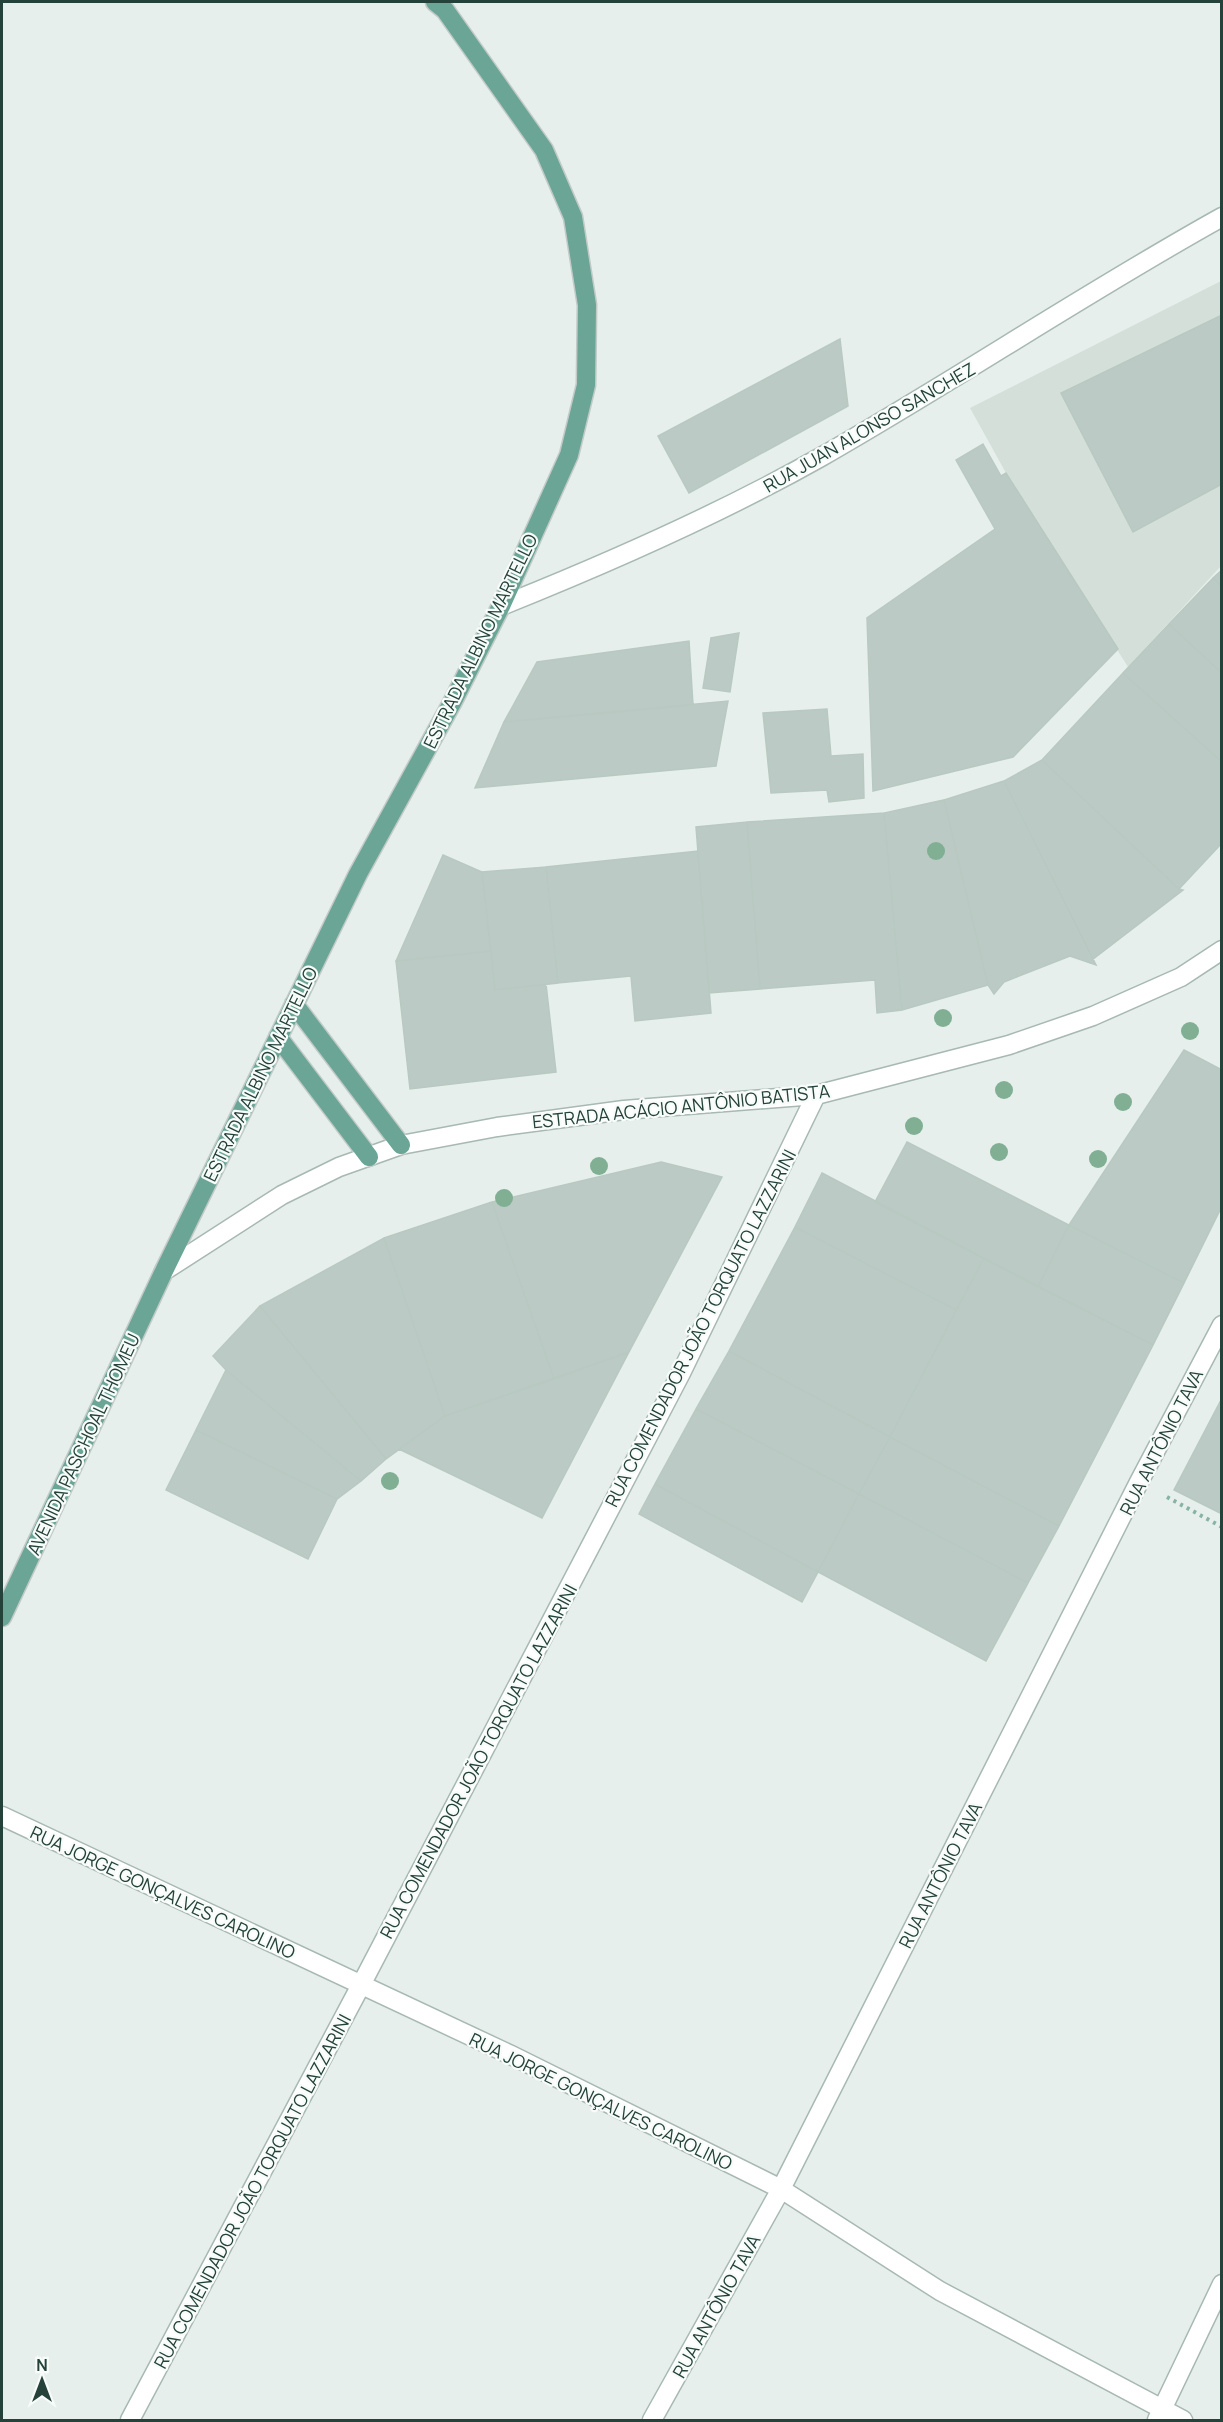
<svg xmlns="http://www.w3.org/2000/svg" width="1223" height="2422" font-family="Manrope,sans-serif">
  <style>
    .built { fill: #d4dfda }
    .building { fill: #bbcac4; stroke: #b8c9c2; stroke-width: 1.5 }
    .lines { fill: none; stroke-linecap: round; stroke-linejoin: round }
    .minor-casing { stroke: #a8b8b2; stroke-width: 21 }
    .major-casing { stroke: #c2cac8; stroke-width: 21 }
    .path { stroke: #86b3a5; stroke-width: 4; stroke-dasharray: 3 4.5; stroke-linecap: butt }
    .minor { stroke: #fff; stroke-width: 18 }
    .major { stroke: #6aa596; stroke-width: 18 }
    .tree { fill: #80af93 }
    .labels { text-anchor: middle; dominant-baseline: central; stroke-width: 4.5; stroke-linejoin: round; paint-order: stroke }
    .street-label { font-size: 18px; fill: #24423a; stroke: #f7fbf9 }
  </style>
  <rect width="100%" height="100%" fill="#e6efeb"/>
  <path class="built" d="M 1221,281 L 1221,566 L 1128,667 L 1006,473 L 970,408 Z"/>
  <path class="building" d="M 1222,315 L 1222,484 L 1133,532 L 1061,393 Z
    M 840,339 L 848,406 L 689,493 L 658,436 Z
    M 983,444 L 1001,476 L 1006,473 L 1118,649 L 1013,757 L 873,791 L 867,618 L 995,529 L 956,460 Z
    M 1222,570 L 1222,587 L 1213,578 Z
    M 1213,578 L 1222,587 L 1222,673 L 1169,624 Z
    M 1169,624 L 1222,673 L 1222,762 L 1123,673 Z
    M 739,633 L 730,692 L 703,688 L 711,638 Z
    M 689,641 L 693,705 L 504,722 L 537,662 Z
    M 1123,673 L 1222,762 L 1222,843 L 1179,889 L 1042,760 Z
    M 728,701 L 716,766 L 475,788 L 504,722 Z
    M 827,709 L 831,756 L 863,754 L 864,798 L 829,802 L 827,790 L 771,793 L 763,713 Z
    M 1042,760 L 1179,889 L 1183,890 L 1093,959 L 1004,781 Z
    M 1004,781 L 1096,965 L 1070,956 L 1004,982 L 994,994 L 988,985 L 944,800 Z
    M 944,800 L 988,985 L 902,1010 L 884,813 Z
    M 884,813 L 902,1010 L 877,1013 L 875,980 L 760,989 L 747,822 Z
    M 747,822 L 760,989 L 709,993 L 696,827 Z
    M 698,851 L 711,1013 L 635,1021 L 631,976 L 558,983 L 546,867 Z
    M 443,855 L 482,872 L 491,951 L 396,961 Z
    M 546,867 L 558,983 L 495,990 L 482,872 Z
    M 491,951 L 495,990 L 546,984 L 556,1072 L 410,1089 L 396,961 Z
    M 1184,1050 L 1222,1070 L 1222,1206 L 1184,1283 L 1069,1225 Z
    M 907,1142 L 1069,1225 L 1038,1287 L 875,1202 Z
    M 661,1162 L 722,1177 L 629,1352 L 554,1379 L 492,1202 Z
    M 822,1173 L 984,1258 L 956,1310 L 795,1227 Z
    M 492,1202 L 554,1379 L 445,1416 L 384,1238 Z
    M 1069,1225 L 1184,1283 L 1153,1345 L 1038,1287 Z
    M 795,1227 L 956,1310 L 890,1437 L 729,1351 Z
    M 384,1238 L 445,1416 L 386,1459 L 260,1306 Z
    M 984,1258 L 1153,1345 L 1059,1526 L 890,1437 Z
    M 260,1306 L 386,1459 L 361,1481 L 226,1370 L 213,1356 Z
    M 729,1351 L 890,1437 L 859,1494 L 696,1409 Z
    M 629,1352 L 542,1518 L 399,1449 L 445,1416 Z
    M 226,1370 L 361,1481 L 337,1499 L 196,1430 Z
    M 1222,1398 L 1222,1514 L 1174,1490 Z
    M 696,1409 L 859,1494 L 818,1572 L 655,1484 Z
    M 196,1430 L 337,1499 L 308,1559 L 166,1490 Z
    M 890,1437 L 1059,1526 L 1028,1583 L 859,1494 Z
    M 655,1484 L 818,1572 L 802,1602 L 639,1514 Z
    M 859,1494 L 1028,1583 L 986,1661 L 818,1572 Z"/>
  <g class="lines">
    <defs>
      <path id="minor" d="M 501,606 C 611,562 718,515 821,457 C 956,380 1085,293 1222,217
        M 164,1271 L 282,1195 L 339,1167 L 401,1145 L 497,1127 L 624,1110 L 816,1095 L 1009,1045 L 1093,1016 L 1181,977 L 1222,950
        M 2,1816 L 511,2055 L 781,2189 L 940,2291 L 1183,2420
        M 130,2420 L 361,1985 L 681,1373 L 816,1095
        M 652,2420 L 781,2189 L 1139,1482 L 1222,1325
        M 1157,2420 L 1222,2284"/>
      <path id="major" d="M 294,1004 L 401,1145
        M 278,1037 L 369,1157
        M 2,1617 L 164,1271 L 358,874 L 452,703 L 501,606 L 569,455 L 586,385 L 587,305 L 573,217 L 544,150 L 445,10 L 435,2"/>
    </defs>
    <use href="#minor" class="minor-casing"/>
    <use href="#major" class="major-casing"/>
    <path class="path" d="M 1167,1497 L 1222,1527"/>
    <use href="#minor" class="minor"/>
    <use href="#major" class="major"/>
  </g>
  <g class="tree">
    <circle cx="936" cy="851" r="9"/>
    <circle cx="943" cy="1018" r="9"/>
    <circle cx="1190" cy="1031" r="9"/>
    <circle cx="1004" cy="1090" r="9"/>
    <circle cx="1123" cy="1102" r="9"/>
    <circle cx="914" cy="1126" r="9"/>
    <circle cx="999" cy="1152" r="9"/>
    <circle cx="1098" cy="1159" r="9"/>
    <circle cx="599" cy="1166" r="9"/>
    <circle cx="504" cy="1198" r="9"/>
    <circle cx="390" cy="1481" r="9"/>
  </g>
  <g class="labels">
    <g class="street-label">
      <text transform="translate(869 427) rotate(-30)">RUA JUAN ALONSO SANCHEZ</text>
      <text transform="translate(480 641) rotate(-64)">ESTRADA ALBINO MARTELLO</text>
      <text transform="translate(260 1074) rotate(-64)">ESTRADA ALBINO MARTELLO</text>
      <text transform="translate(681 1106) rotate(-6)">ESTRADA ACÁCIO ANTÔNIO BATISTA</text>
      <text transform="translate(700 1328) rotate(-63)">RUA COMENDADOR JOÃO TORQUATO LAZZARINI</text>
      <text transform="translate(1161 1442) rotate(-63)">RUA ANTÔNIO TAVA</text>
      <text transform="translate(83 1444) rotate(-65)">AVENIDA PASCHOAL THOMEU</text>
      <text transform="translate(478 1761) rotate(-62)">RUA COMENDADOR JOÃO TORQUATO LAZZARINI</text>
      <text transform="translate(940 1875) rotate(-63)">RUA ANTÔNIO TAVA</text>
      <text transform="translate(163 1892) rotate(25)">RUA JORGE GONÇALVES CAROLINO</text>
      <text transform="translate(601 2101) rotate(26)">RUA JORGE GONÇALVES CAROLINO</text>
      <text transform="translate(252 2191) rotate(-62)">RUA COMENDADOR JOÃO TORQUATO LAZZARINI</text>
      <text transform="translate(716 2306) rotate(-61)">RUA ANTÔNIO TAVA</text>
    </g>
  </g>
  <rect width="1223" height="2422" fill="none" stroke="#24423a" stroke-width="6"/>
  <g transform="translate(42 2380)" stroke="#f7fbf9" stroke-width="4.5" paint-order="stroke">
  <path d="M0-4.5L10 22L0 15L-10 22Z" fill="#24423a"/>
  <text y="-9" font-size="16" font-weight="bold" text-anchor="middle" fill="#24423a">N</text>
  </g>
</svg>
